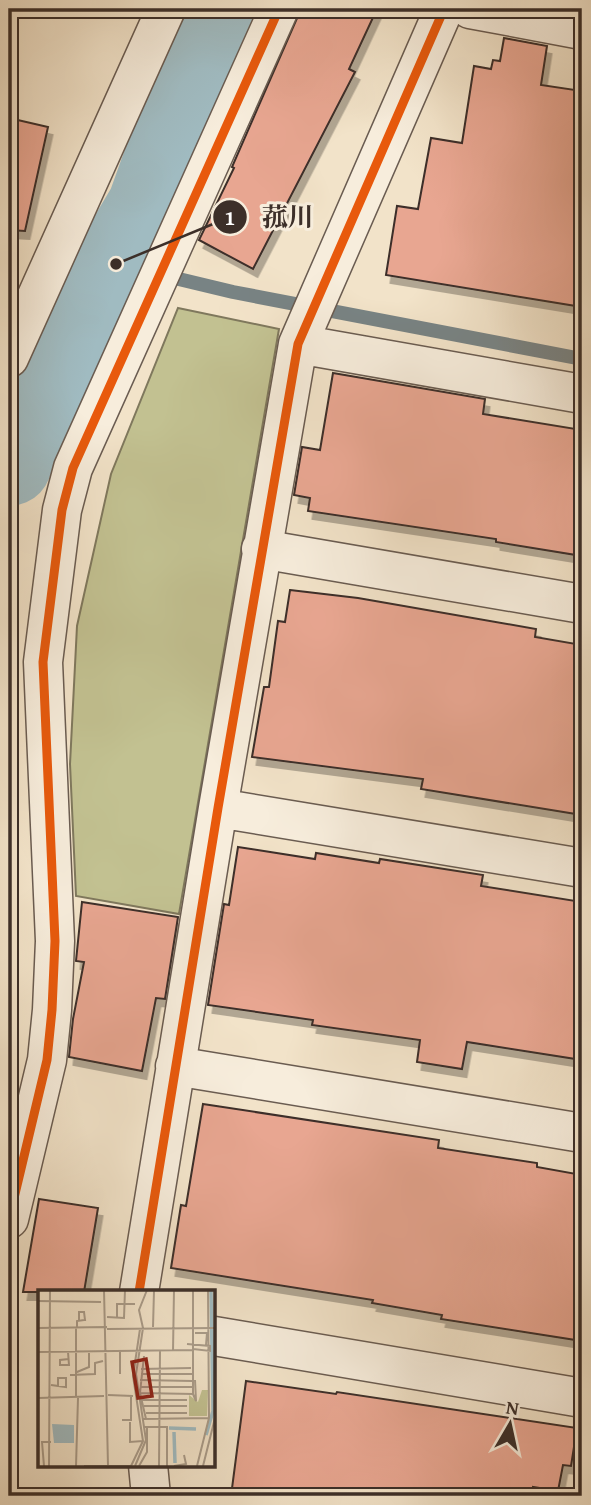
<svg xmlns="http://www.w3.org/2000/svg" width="591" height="1505" font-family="'Gentium Book Plus','Noto Serif JP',serif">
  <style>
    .green { fill: #c2c191; stroke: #7f785d; stroke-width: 2 }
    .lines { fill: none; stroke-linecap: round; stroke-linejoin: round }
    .stream { stroke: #788384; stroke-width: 14 }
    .river { stroke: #a0bbc1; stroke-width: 86 }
    .building { fill: #e8a691; stroke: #3c2f29; stroke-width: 2; filter: url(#shadow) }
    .minor-casing { stroke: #6a5c51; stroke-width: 41 }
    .tertiary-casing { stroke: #6a5c51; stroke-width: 41 }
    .minor { stroke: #f7eddc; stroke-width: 38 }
    .tertiary { stroke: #f7eddc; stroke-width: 38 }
    .cycleway-casing { stroke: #f7eddc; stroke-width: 13 }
    .cycleway { stroke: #e8590c; stroke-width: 9 }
    .inset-river { fill: none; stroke: #a0bbc1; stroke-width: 3.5 }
    .inset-road { fill: none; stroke: #a99b89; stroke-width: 2 }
    .view { fill: #8f2418; fill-opacity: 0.15; stroke: #8f2418; stroke-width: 3.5 }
    .inset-edge { fill: none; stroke: #3c2f29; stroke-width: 3.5 }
    .leader { fill: none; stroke: #3c2f29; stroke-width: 2.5 }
    .callout-dot { fill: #3c2f29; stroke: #f7eddc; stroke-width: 2.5 }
    .mark-label { font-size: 21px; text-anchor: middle; font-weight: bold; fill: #fff }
    .callout-label { font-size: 26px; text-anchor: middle; font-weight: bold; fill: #3c2f29; stroke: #f7eddc; stroke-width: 6; stroke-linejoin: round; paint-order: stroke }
  </style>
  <defs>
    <filter id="shadow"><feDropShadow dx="4.5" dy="8" stdDeviation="0" flood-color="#0004"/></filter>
  </defs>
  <rect width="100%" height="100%" fill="#f2e3c9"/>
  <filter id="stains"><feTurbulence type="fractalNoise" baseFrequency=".00286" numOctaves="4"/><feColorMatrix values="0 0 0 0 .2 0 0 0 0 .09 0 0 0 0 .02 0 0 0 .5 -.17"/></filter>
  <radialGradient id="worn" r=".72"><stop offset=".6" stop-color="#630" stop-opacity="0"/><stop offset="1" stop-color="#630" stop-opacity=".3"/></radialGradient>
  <path class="green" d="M 178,308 L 279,329 L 179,914 L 76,896 L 70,764 L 77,626 L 111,474 Z"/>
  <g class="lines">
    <path class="stream" d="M 116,264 L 233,292 L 582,359"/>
    <path class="river" d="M 9,463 L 28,414 L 84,294 L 116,264 L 150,207 L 199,70 L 228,9"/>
  </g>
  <path class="building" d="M 301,9 L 377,9 L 349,69 L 355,72 L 253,269 L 199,240 L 234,168 L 232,167 Z
    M 504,38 L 547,46 L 541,85 L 582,91 L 582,307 L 386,275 L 397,206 L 418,209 L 431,138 L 462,143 L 474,66 L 491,69 L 493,60 L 500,61 Z
    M 9,118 L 48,127 L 25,231 L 9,230 Z
    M 333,373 L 485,399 L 483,414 L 582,430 L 582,513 L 576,555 L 496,542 L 496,539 L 308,511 L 310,498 L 294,495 L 302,447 L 320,450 Z
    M 290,590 L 358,598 L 536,629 L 535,637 L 582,645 L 582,815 L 421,789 L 423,779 L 252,757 L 264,687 L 269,687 L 278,621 L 285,622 Z
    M 238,847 L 315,859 L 316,853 L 379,863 L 380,859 L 483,875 L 481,886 L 582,902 L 582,1060 L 467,1042 L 462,1069 L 417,1062 L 420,1040 L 312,1025 L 313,1020 L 208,1005 L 224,904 L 229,905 Z
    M 82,902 L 178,917 L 165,999 L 156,998 L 142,1071 L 69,1057 L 73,1019 L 84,962 L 76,961 Z
    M 203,1104 L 439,1140 L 438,1148 L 537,1163 L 537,1167 L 582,1175 L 582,1341 L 441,1319 L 442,1315 L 372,1303 L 373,1300 L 171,1268 L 181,1205 L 186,1206 Z
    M 39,1199 L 98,1208 L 84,1292 L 23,1292 Z
    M 246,1381 L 336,1394 L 337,1392 L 577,1428 L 571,1466 L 563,1465 L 558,1491 L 533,1487 L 532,1496 L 231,1496 Z"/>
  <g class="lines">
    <defs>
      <path id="minor" d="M 470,9 L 582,30
        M 298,344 L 582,394
        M 261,549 L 582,604
        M 218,808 L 582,868
        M 175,1066 L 582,1133
        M 9,1219 L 47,1060 L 52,1010 L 55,941 L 43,662 L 62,510 L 73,468 L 279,9
        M 139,1292 L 218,808 L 298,344 L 444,9
        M 214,1336 L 582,1398
        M 148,1465 L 151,1496"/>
      <path id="tertiary" d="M 9,358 L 166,9"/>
    </defs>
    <use href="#minor" class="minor-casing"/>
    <use href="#tertiary" class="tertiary-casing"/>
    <use href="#minor" class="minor"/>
    <use href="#tertiary" class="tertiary"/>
    <defs>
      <path id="cycleway" d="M 9,1219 L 47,1060 L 52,1010 L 55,941 L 43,662 L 62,510 L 73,468 L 279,9
        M 139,1292 L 218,808 L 298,344 L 444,9"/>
    </defs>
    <use href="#cycleway" class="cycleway-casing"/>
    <use href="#cycleway" class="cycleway"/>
  </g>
  <g transform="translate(38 1290)">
    <rect width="177" height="177" fill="#f2e3c9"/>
    <path d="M 164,100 L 170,100 L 169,126 L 151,126 L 151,105 L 160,112 Z" fill="#c2c191"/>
    <path d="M 14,134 L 36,135 L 36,153 L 16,153 Z" fill="#a0bbc1"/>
    <path class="inset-river" d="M 131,138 L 158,139M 136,142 L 137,173M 168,145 L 175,121 L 173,0"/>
    <path class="inset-road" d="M 66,0 L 70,176M 0,11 L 63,12M 69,27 L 86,28 L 87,0M 79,27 L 79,14 L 97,14M 38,37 L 38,108M 39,37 L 39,31 L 46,30 L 47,30 L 46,22 L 41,22 L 41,31M 115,37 L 116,1M 0,38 L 69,37M 69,39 L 177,38M 157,43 L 169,43 L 168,55M 149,54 L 172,56 L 172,61 L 155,59M 82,61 L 82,84M 135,61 L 136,0M 0,62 L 155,60M 30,62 L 31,75 L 22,75 L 22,70 L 31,69M 106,66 L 102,103 L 108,129M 103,79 L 153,78M 39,82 L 51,77 L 51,62M 103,84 L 154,84M 32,85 L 57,84 L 57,73 L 65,71M 102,90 L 154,91M 13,95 L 28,97 L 28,88 L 20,88 L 20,96M 102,97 L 155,97M 102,103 L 155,104 L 155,0M 155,104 L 158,111 L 157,90M 70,105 L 95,106M 0,108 L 66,106M 102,110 L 149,110M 106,116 L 149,116M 108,123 L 149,123M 105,129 L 171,128M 84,130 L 93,130 L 93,106M 92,132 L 92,152 L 105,151M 105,137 L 129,137 L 129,176M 6,176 L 4,152 L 13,152M 11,176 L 12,0M 38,176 L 40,108M 46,176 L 93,176M 93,176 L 105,151 L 95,86 L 102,39M 97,176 L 108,150 L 98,84 L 105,38 L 101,20 L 109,0M 101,176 L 109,162 L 109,137M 121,176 L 122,61M 136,176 L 148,174 L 146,165M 159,176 L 171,128 L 170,0M 165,176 L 177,128"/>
    <path class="view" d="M 108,69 L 114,106 L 100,108 L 94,72 Z"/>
    <rect width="177" height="177" class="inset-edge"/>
  </g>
  <path class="leader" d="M116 264L230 217"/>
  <g class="callout-dot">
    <circle cx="116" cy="264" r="7"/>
    <circle cx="230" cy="217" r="18"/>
  </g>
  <g class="mark-label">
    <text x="230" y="225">1</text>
  </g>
  <g class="callout-label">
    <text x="288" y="226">菰川</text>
  </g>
  <rect width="591" height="1505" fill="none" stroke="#f2e3c9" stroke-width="35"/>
  <rect x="10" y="10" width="570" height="1484" fill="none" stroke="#3c2f29" stroke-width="3.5"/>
  <rect x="18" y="18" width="556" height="1470" fill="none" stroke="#3c2f29" stroke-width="2"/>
  <g transform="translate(510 1424) rotate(9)" stroke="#f7eddc" stroke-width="5" paint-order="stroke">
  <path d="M0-5L12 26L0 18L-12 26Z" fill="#3c2f29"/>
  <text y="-10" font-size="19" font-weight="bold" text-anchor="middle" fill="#3c2f29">N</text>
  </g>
  <rect width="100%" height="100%" filter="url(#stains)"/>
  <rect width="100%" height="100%" fill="url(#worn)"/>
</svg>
